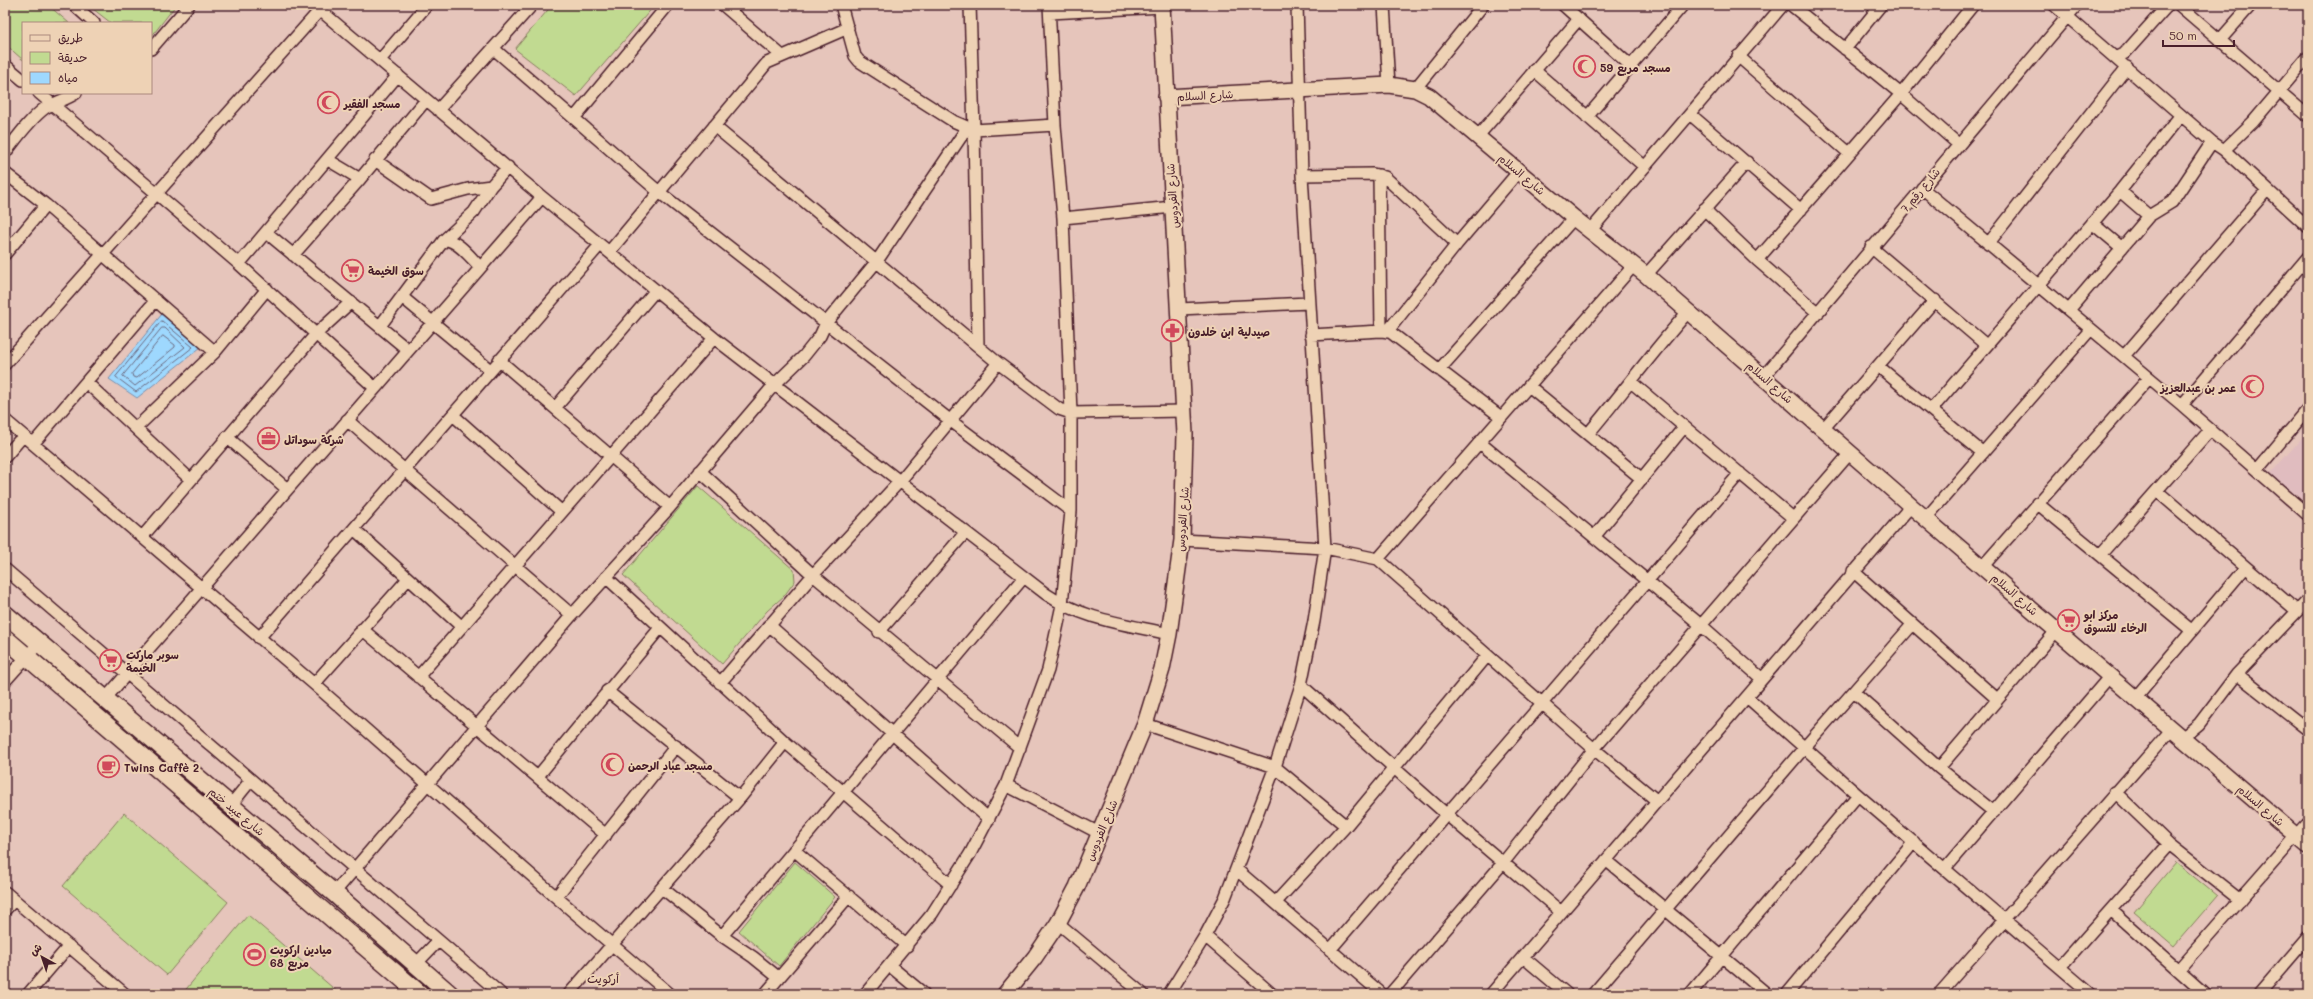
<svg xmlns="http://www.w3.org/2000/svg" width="2313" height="999" font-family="Mali,'Playpen Sans Arabic',sans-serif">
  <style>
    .built { fill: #e0bcbf }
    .green { fill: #c1da91; stroke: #867c5e }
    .water { fill: #9ed8fe; stroke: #7c8eaa }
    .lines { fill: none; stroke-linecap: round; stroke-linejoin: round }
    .shore { stroke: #6c697f; stroke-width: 1 }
    .street-casing { stroke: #4a1f2b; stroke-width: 14 }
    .secondary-casing { stroke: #4a1f2b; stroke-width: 18 }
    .primary-casing { stroke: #4a1f2b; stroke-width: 20 }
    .street { stroke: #eed2b5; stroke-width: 11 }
    .secondary { stroke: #eed2b5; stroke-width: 15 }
    .primary { stroke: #eed2b5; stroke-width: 17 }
    .labels { text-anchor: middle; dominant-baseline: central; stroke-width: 4; stroke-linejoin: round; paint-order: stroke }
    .poi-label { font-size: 11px; font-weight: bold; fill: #4a1f2b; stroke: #eed2b5; text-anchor: start }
    .street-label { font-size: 11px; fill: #4a1f2b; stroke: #eed2b5 }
    .neighbourhood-label { font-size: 12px; fill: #4a1f2b; stroke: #eed2b5 }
  </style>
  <rect width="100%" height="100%" fill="#e6c5bb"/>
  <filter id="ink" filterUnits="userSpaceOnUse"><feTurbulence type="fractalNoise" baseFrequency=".025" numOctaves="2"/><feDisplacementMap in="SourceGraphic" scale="8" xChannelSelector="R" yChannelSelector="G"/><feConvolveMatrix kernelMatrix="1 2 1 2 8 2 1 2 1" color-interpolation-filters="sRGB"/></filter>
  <g filter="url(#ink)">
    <path class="built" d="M 2308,431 L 2308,505 L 2271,473 Z"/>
    <path class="green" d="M 11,5 L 48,5 L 69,23 L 23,23 L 23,60 L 5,44 L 5,12 Z
      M 88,5 L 176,5 L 151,37 L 151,23 L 111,23 Z
      M 552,5 L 655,5 L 576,96 L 515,49 Z
      M 698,486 L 794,570 L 795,581 L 784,596 L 767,611 L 722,664 L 623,575 Z
      M 124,813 L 228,902 L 167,975 L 63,886 Z
      M 795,862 L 835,897 L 779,966 L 739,931 Z
      M 2176,862 L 2217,896 L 2174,946 L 2134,912 Z
      M 248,915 L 340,994 L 182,994 Z"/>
    <path class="water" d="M 162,314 L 201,347 L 137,398 L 109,379 Z"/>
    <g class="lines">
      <path class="shore" d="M 162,321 L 193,347 L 136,392 L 116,377 Z
        M 162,328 L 165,328 L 185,347 L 135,386 L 123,376 Z
        M 163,336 L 175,345 L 175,347 L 137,378 L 133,377 L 132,374 Z"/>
      <defs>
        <path id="street" d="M 74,5 L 94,23
          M 314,5 L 542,197 L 714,338 L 1046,594 C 1084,620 1125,624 1169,634
          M 723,5 L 781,55
          M 841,5 L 855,56 L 859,61 L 953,121 L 974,130 L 970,5
          M 1384,5 L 1389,85
          M 1563,5 L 1632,67
          M 1791,5 L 1901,94 L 1958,144
          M 2054,5 L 2212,142 L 2224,150 L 2308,227
          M 2179,5 L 2308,116
          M 1050,13 L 1162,7
          M 2220,40 L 2251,5
          M 151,49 L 189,5
          M 494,49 L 659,192 L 951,421 L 1071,511
          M 1845,49 L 1881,5
          M 1738,56 L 1849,153
          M 2115,58 L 2125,53 L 2168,5
          M 380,60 L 427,5
          M 5,65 L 23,80
          M 1534,70 L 1645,167
          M 1415,89 L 1483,5
          M 39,93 L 239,264 L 375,388
          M 438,110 L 532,5
          M 1690,114 L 1801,210
          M 575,117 L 668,5
          M 1587,117 L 1683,5
          M 714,126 L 998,363 L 1059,409 L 1071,413 L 1184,411
          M 1478,136 L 1579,19
          M 2224,150 L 2253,122 L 2308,57
          M 5,153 C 17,138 29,120 45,108 C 55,102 66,100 76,93
          M 328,160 L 360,179
          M 375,160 L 431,199 L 468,189 L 491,186
          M 5,173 L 46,205 L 215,352
          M 1302,175 L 1373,174 L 1385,177 L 1457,244
          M 1379,175 L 1381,331
          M 1922,188 L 2182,405 L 2308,515
          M 2120,191 L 2149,216
          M 1704,209 L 1757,260 L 1818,313
          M 1063,218 L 1173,207
          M 2092,223 L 2122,248
          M 1590,231 L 1783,5
          M 267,233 L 408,350
          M 444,240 C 457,239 471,258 480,267
          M 1988,244 L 2127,67
          M 1871,247 L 1986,345
          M 609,252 L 767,63 L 848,28
          M 5,254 L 46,205
          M 293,255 L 360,179 L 426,100
          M 1757,260 L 1901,94 L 1973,5
          M 239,264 L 398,75
          M 1646,275 L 1747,162
          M 402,297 L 490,370
          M 1179,309 L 1309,303
          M 2069,310 L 2149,216 L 2172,202 L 2212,142
          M 380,326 L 444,240 L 474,212 L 491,186 L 508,167
          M 1387,332 L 1457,244 L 1519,171
          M 1311,335 L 1381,331 L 1390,332 L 1501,417
          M 978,346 L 974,130 L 1055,125
          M 2124,356 L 2267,190
          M 499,360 L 670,507
          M 5,364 L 320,10
          M 1878,366 L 1983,453
          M 1439,370 L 1574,218
          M 1764,376 L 2077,5
          M 86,382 L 191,480
          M 1631,382 L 1793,518
          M 1529,386 L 1642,479
          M 2182,405 L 2308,257
          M 555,408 L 656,290
          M 1932,409 L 2120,191 L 2181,115
          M 453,415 L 562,512
          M 5,420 L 314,684 L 556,897 L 670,994
          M 347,420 L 572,615
          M 136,428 L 215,352 L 267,289
          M 1824,428 L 1935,300
          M 1588,434 C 1622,394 1653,351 1688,312
          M 227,437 L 287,489
          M 1479,442 L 1702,626 L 1761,678
          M 33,444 L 156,300
          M 5,457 L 23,436
          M 2257,470 L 2308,409
          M 700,471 L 813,575 L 1020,748
          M 2157,491 L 2297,611
          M 2037,503 L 2191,630
          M 1926,518 L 2091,329
          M 354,529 L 462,627
          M 143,536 L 316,334 L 351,302
          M 1594,537 L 1684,427
          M 1182,540 L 1325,548 L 1378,559 L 1594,749 L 1656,800
          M 2100,555 L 2210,430
          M 1378,559 L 1634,265
          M 1983,566 L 2149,378
          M 5,569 L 501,994
          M 1853,571 L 1997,699
          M 606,577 L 785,742 L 951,885
          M 769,625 L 989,819
          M 362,629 L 606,835
          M 879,632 L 965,533
          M 259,638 L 600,245
          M 2237,674 L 2308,730
          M 418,677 L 714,338
          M 5,681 L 39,643
          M 720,683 L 813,575 L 900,481 L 998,363
          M 314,684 L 408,579
          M 1301,685 L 1446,814 L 1561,912
          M 607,691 L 740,798
          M 1854,692 L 1939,768 L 1994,812
          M 1747,697 L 1858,795 L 2091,994
          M 2135,698 L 2245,568
          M 105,699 L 542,197
          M 1145,724 L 1275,767 L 1346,826
          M 2182,738 L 2199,724 L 2237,674 L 2308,600
          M 1939,768 L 2057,630
          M 538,776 L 660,628
          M 1006,785 L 1101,834
          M 2115,792 L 2169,844 L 2240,900
          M 230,806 L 251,780
          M 794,850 L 907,946
          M 1606,860 L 1767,994
          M 1945,868 L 2110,676
          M 1237,870 L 1382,994
          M 662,888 L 722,936 L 753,957 L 779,978
          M 5,892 L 125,994
          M 334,893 L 572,615 L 670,507 L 774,385 L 804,356 L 820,336 L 826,323 L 877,261 L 967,128
          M 556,897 L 676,746
          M 1276,902 L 1346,826 L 1487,656
          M 5,910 L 14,900
          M 2111,910 L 2205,994
          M 1058,923 L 1143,994
          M 722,936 L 1024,577
          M 1205,936 L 1272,994
          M 1330,950 L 1740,473
          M 1523,957 L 1567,994
          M 416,964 L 438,941
          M 890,966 L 924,994
          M 2060,967 L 2169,844
          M 2178,970 L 2308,822
          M 28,994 L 69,946
          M 569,994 L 740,798 L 785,742
          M 765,994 L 849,896
          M 865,994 L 932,914 L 970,854 L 1006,785 L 1048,670 L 1062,605 L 1071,511 L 1071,413 L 1063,218 L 1055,125 L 1049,5
          M 1169,994 L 1205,936 L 1225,898 L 1275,767 L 1301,685 L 1314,621 L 1325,548 L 1302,175 L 1297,5
          M 1390,994 L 1503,863 L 1594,749 L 1851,452
          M 1491,994 L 1911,506
          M 1593,994 L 1804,748 L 1912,625
          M 1690,994 L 1858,795
          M 1787,994 L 1914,842
          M 1939,994 L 2172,729
          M 2259,994 L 2308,937"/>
        <path id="secondary" d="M 1166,97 L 1389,85 L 1415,89 L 1429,96 L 1574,218 L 1646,275 L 1911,506 L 2308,846
          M 1005,994 L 1035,957 L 1058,923 L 1077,887 L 1145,724 L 1162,669 L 1169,634 L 1182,540 L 1185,434 L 1162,5"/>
        <path id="primary" d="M 5,614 L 334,893 L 450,994
          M 5,638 L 420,994"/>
      </defs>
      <use href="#street" class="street-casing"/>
      <use href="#secondary" class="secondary-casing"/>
      <use href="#primary" class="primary-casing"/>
      <use href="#street" class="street"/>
      <use href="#secondary" class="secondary"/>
      <use href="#primary" class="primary"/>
    </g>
  </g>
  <defs>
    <symbol id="mosque-ring" viewBox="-11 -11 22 22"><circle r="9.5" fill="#eed2b5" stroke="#d1495b" stroke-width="1.5"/><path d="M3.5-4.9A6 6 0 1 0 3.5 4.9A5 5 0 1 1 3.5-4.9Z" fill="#d1495b"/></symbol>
    <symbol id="supermarket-ring" viewBox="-11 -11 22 22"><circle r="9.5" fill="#eed2b5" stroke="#d1495b" stroke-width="1.5"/><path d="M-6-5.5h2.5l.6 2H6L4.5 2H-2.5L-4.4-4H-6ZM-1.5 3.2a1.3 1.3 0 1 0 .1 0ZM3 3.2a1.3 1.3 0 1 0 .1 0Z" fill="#d1495b"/></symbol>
    <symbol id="pharmacy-ring" viewBox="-11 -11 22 22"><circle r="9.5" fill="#eed2b5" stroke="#d1495b" stroke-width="1.5"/><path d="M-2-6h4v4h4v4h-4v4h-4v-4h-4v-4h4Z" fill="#d1495b"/></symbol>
    <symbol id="office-ring" viewBox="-11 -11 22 22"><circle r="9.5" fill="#eed2b5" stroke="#d1495b" stroke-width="1.5"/><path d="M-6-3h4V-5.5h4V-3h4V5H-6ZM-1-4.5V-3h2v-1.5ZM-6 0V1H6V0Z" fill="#d1495b"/></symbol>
    <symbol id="cafe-ring" viewBox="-11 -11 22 22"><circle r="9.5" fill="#eed2b5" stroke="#d1495b" stroke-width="1.5"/><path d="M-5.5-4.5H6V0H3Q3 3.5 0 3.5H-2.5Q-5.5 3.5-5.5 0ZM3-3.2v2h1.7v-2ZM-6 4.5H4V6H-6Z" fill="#d1495b"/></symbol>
    <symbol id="stadium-ring" viewBox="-11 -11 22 22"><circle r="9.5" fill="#eed2b5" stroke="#d1495b" stroke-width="1.5"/><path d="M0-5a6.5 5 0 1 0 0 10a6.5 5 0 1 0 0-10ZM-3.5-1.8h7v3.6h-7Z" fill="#d1495b"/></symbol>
  </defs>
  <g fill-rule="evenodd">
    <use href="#mosque-ring" x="1572" y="54" width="25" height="25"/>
    <use href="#mosque-ring" x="316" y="90" width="25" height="25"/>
    <use href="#supermarket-ring" x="340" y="258" width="25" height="25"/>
    <use href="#pharmacy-ring" x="1160" y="318" width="25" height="25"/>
    <use href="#mosque-ring" x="2240" y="374" width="25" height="25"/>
    <use href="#office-ring" x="256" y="426" width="25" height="25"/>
    <use href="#supermarket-ring" x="2056" y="608" width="25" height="25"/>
    <use href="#supermarket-ring" x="98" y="648" width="25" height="25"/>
    <use href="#mosque-ring" x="600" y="752" width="25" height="25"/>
    <use href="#cafe-ring" x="96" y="754" width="25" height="25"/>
    <use href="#stadium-ring" x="242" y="942" width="25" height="25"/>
  </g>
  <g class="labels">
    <g class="poi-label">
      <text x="1600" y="67">مسجد مربع 59</text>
      <text x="344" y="103">مسجد الفقير</text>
      <text x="368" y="270">سوق الخيمة</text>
      <text x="1188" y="331">صيدلية ابن خلدون</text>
      <text x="2236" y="387" text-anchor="end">عمر بن عبدالعزيز</text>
      <text x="284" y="439">شركة سوداتل</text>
      <text x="2084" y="614">مركز ابو<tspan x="2084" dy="13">الرخاء للتسوق</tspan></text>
      <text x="126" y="654">سوبر ماركت<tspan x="126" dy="13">الخيمة</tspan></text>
      <text x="628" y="765">مسجد عباد الرحمن</text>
      <text x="124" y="767">Twins Caffè 2</text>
      <text x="270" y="949">ميادين اركويت<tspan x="270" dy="13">مربع 68</tspan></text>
    </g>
    <g class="street-label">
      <text transform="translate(1205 95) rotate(-3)">شارع السلام</text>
      <text transform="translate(1522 174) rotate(40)">شارع السلام</text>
      <text transform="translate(1920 190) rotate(-50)">شارع رقم 7</text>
      <text transform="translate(1172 196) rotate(-94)">شارع الفردوس</text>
      <text transform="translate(1770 382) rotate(41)">شارع السلام</text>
      <text transform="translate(1182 519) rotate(-86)">شارع الفردوس</text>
      <text transform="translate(2015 594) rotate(41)">شارع السلام</text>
      <text transform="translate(2261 805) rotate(40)">شارع السلام</text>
      <text transform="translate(237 811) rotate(40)">شارع عبيد ختم</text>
      <text transform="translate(1101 830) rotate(-67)">شارع الفردوس</text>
    </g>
    <g class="neighbourhood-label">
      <text x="603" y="978">أركويت</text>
    </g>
  </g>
  <rect width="2313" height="999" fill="none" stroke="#eed2b5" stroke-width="20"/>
  <rect x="10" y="10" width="2293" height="979" fill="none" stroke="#4a1f2b" stroke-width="1.5" filter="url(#ink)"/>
  <rect x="22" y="22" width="130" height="72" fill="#eed2b5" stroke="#ac8a7e"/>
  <rect x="30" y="35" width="20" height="6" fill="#eed2b5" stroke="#ac8a7e"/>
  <text x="58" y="42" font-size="12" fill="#4a1f2b">طريق</text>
  <rect x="30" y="52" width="20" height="12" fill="#c1da91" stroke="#ac8a7e"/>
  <text x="58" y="62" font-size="12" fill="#4a1f2b">حديقة</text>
  <rect x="30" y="72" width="20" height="12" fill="#9ed8fe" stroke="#ac8a7e"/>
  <text x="58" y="82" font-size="12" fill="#4a1f2b">مياه</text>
  <g transform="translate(42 957) rotate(320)" stroke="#eed2b5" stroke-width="3" paint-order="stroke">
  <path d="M0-3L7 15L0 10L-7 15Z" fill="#4a1f2b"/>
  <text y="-6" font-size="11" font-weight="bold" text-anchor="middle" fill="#4a1f2b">ش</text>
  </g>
  <path d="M2163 40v6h71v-6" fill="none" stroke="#4a1f2b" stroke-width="2"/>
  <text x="2169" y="40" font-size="12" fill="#4a1f2b" stroke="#eed2b5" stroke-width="3" paint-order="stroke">50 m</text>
</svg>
